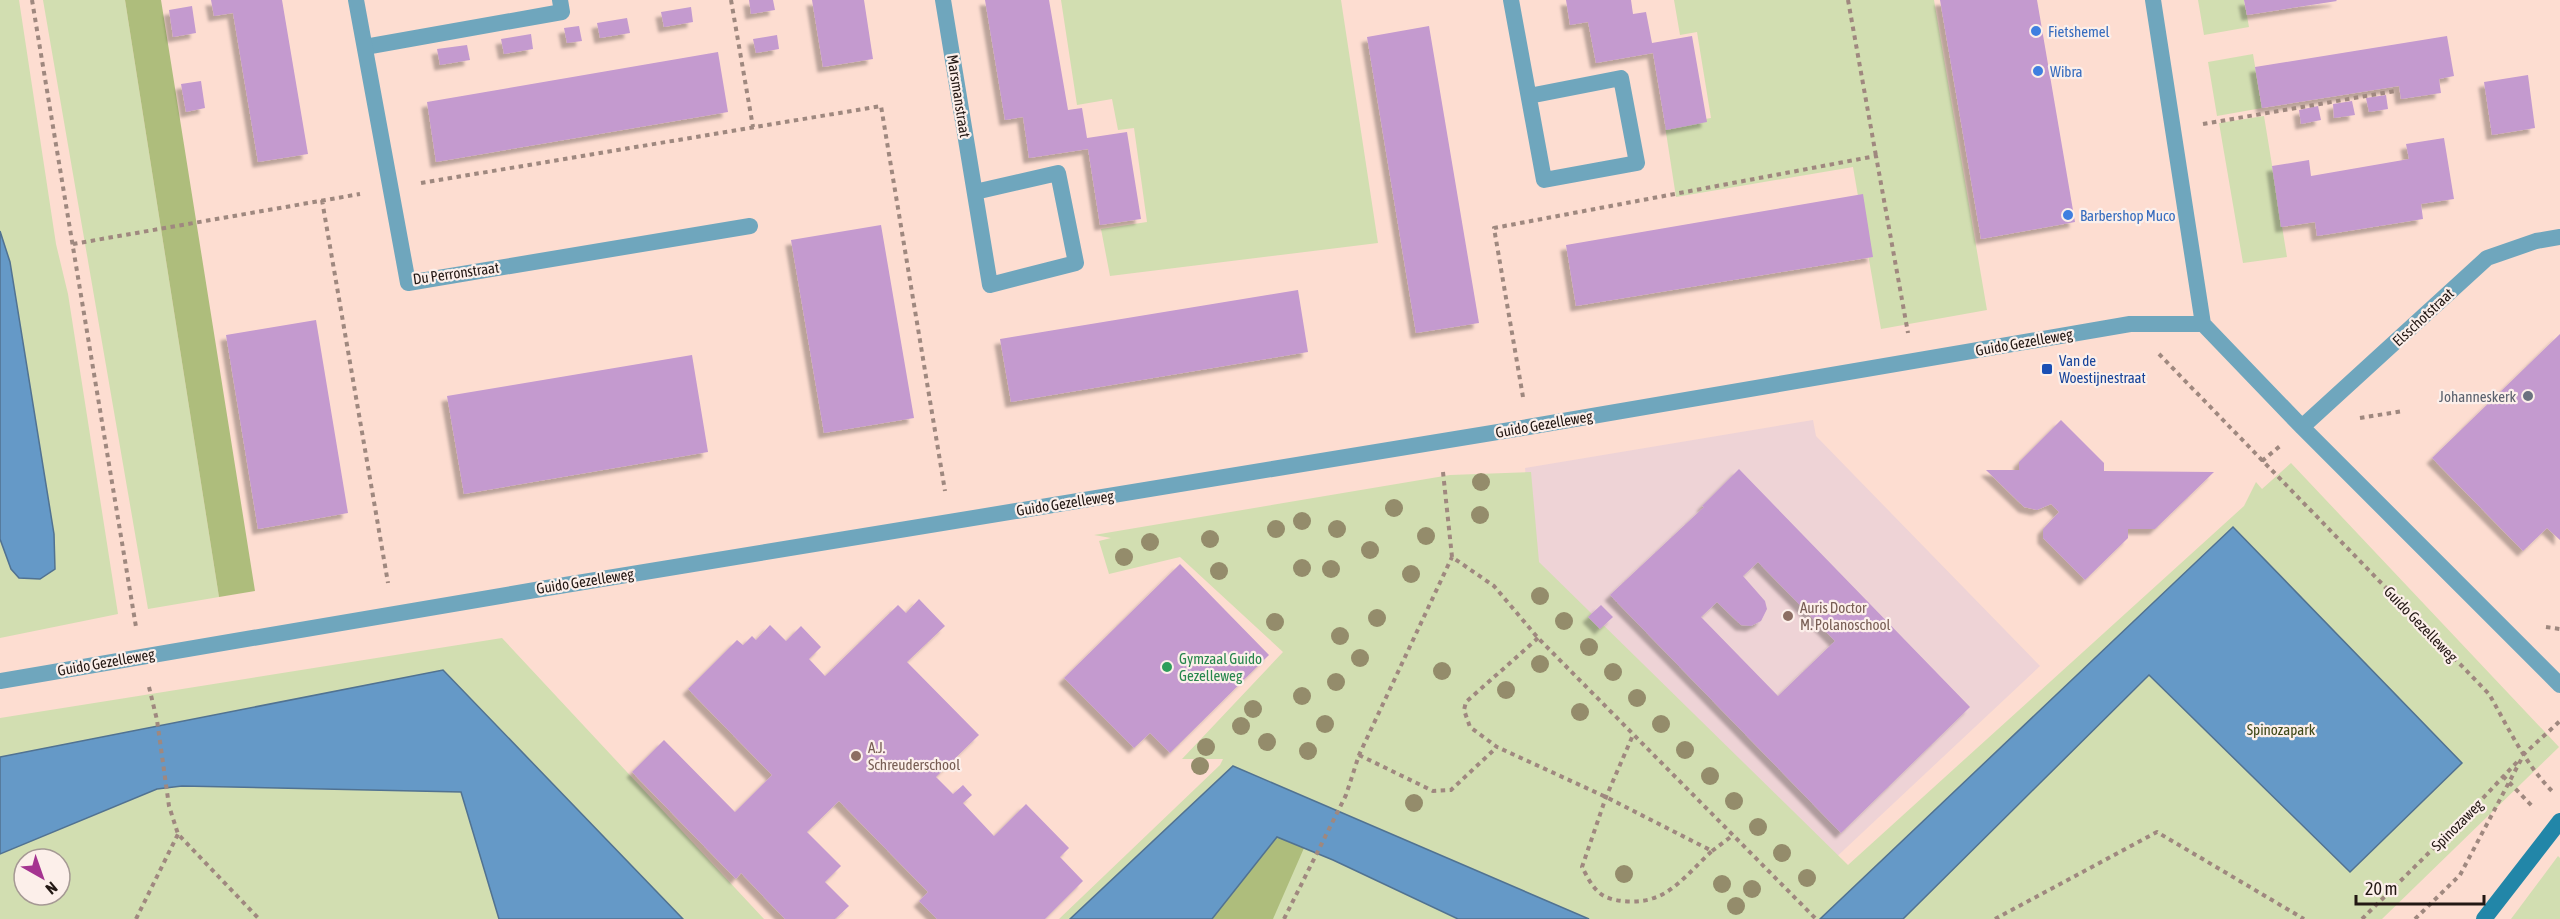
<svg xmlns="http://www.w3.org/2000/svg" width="2560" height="919" font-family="'Asap Condensed',sans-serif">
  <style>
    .education { fill: #eed3d6 }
    .green { fill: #d2deb1; fill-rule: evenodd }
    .forest { fill: #aebd7c }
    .water { fill: #6599c7; stroke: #517291; stroke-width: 1.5 }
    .building { fill: #c49acf; fill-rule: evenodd; filter: url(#shadow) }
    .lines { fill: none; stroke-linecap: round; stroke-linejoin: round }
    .path { stroke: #9f887f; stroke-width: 4; stroke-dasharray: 4.5 4.5; stroke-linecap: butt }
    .service { stroke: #6fa6bd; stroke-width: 16 }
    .minor { stroke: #6fa6bd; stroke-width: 16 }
    .secondary { stroke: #2286a8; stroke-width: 16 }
    .tree { fill: #948c6b }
    .shop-dot { fill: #3f7fe0; stroke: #fcefea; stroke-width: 2 }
    .transit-dot { fill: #1a4fb4; stroke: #fcefea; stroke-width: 2 }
    .worship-dot { fill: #6b7280; stroke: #fcefea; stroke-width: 2 }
    .education-dot { fill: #8d6e63; stroke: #fcefea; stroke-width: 2 }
    .leisure-dot { fill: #2e9e5b; stroke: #fcefea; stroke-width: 2 }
    .labels { text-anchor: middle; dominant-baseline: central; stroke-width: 4.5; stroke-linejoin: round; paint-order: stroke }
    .shop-label { font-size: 15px; fill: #366cbe; stroke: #fcefea; text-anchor: start }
    .street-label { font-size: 15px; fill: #231814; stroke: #fcefea }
    .transit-label { font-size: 15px; fill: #164399; stroke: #fcefea; text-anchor: start }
    .worship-label { font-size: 15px; fill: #5b616d; stroke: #fcefea; text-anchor: end }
    .education-label { font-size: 15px; fill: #785e54; stroke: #fcefea; text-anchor: start }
    .leisure-label { font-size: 15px; fill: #27864d; stroke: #fcefea; text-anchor: start }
    .park-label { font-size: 15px; fill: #3f4918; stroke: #fcefea }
  </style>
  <defs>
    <filter id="shadow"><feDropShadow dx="-5.5" dy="5.5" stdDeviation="1.5" flood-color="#0004"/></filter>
  </defs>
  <rect width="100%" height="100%" fill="#fdddd1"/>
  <path class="education" d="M 1813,420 L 1816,436 L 2040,666 L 1830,863 L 1534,565 L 1525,468 Z"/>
  <path class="green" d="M 0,0 L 19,0 L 56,244 L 68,294 L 118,614 L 0,638 L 0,539 L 11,569 L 55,569 L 54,534 L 10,262 L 0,231 Z
    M 43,0 L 125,0 L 219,597 L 148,609 Z
    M 1061,0 L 1341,0 L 1378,243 L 1110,276 L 1101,229 L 1147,222 L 1134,128 L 1118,130 L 1112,99 L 1077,105 Z
    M 1674,0 L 1934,0 L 1987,310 L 1881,329 L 1853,167 L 1676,197 L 1665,126 L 1711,118 L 1697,32 L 1680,35 Z
    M 2198,0 L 2244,0 L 2249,27 L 2204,35 Z
    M 2253,54 L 2262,108 L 2217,116 L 2208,62 Z
    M 2264,116 L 2287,257 L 2243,263 L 2219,123 Z
    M 2291,463 L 2559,747 L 2382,919 L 1059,919 L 1220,765 L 1223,759 L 1182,759 L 1283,652 L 1180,557 L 1109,574 L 1099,541 L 1111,538 L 1094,535 L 1450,475 L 1531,472 L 1539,562 L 1848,865 L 2244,506 L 2256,482 L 2262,489 Z
    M 502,638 L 764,919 L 0,919 L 0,718 ZM 24,859 L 60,859 L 60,895 L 24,895 Z
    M 2558,856 L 2560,858 L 2560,919 L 2511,919 Z"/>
  <path class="forest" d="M 125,0 L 161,0 L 255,591 L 219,597 Z
    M 1277,837 L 1304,848 L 1273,919 L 1212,919 Z"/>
  <path class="water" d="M 0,231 L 10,262 L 54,534 L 55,569 L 40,579 L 19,578 L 11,569 L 0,539 Z
    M 2233,527 L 2462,763 L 2350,872 L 2149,675 L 1903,919 L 1820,919 Z
    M 443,670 L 683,919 L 499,919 L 461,792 L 182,786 L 157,789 L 0,854 L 0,757 Z
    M 1233,766 L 1589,919 L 1458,919 L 1333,860 L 1277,837 L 1212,919 L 1070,919 Z"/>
  <path class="building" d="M 211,0 L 282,0 L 308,154 L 258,162 L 233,13 L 214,16 Z
    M 749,0 L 773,0 L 775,10 L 751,14 Z
    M 812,0 L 864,0 L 873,59 L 823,67 Z
    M 985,0 L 1049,0 L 1068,110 L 1082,108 L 1087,138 L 1127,132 L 1141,219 L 1100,225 L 1088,149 L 1029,158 L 1023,117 L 1005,120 Z
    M 1566,0 L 1631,0 L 1633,14 L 1646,12 L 1652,43 L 1692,36 L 1707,122 L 1666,130 L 1653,53 L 1596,63 L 1588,22 L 1570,25 Z
    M 1940,0 L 2037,0 L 2075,222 L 1981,239 Z
    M 2244,0 L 2336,0 L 2337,1 L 2247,15 Z
    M 192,6 L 196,33 L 173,37 L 169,10 Z
    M 691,7 L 693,22 L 664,27 L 661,12 Z
    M 627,18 L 630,33 L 600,38 L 597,23 Z
    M 579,26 L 582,41 L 567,43 L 564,28 Z
    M 1429,26 L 1479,323 L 1416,333 L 1367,37 Z
    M 531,34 L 533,49 L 504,54 L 501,39 Z
    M 777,35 L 779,49 L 756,53 L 753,39 Z
    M 2447,36 L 2454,76 L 2439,79 L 2441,93 L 2401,99 L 2399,86 L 2262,108 L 2255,67 Z
    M 467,45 L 470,60 L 440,65 L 437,49 Z
    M 718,52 L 728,112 L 436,162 L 427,102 Z
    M 2528,75 L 2535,128 L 2492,135 L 2484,82 Z
    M 201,81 L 205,108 L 186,112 L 181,84 Z
    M 2386,95 L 2388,109 L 2369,112 L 2366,98 Z
    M 2352,101 L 2355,115 L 2334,118 L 2333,104 Z
    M 2318,106 L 2321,120 L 2301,124 L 2299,110 Z
    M 2444,138 L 2454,199 L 2421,204 L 2423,219 L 2317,236 L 2315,222 L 2281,227 L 2272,166 L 2309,160 L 2311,176 L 2409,159 L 2406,144 Z
    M 1863,194 L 1873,257 L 1576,306 L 1566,245 Z
    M 881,225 L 914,418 L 824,433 L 791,240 Z
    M 1298,290 L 1308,352 L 1011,402 L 1000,339 Z
    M 316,320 L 348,513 L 258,529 L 226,335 Z
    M 2560,334 L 2560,540 L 2547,528 L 2523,551 L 2432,458 Z
    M 692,355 L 708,452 L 464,494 L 447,396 Z
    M 2061,420 L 2104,463 L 2104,471 L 2214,472 L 2155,529 L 2128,529 L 2128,538 L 2085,580 L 2043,538 L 2043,529 L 2059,512 L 2051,504 L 2037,510 L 2024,507 L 1986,470 L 2019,470 L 2019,462 Z
    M 1739,469 L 1970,707 L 1841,833 L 1610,595 L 1704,507 L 1702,506 ZM 1758,562 L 1835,641 L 1778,696 L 1701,617 L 1717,602 L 1741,625 L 1751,626 L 1761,621 L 1767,609 L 1765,601 L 1743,576 Z
    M 1180,564 L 1269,655 L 1170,753 L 1150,733 L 1134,748 L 1064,678 Z
    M 919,599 L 945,626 L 907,662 L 979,735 L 936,777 L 953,794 L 963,785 L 972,795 L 963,803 L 994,836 L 1026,804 L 1069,848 L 1060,857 L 1083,881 L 1045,919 L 937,919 L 919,901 L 928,892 L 839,801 L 807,832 L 841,866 L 825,882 L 849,906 L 835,919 L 785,919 L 741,873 L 736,879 L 632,772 L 664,740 L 735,812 L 772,775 L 688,689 L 737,640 L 743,645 L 752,636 L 756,640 L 770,625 L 786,641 L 801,626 L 821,647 L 809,659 L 825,676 L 898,605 L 906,613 Z
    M 1601,605 L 1613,617 L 1600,629 L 1588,617 Z"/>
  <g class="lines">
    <path class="path" d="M 32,0 L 136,627
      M 731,0 L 753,127
      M 1848,0 L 1876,156
      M 2203,124 L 2395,91
      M 421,183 L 881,106 L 945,491
      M 322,200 L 388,583
      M 73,244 L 360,194
      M 2159,354 L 2489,694 C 2508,727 2525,764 2552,791
      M 1523,397 L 1494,228 L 1876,156 L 1908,333
      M 2360,418 L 2403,411
      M 2262,461 L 2280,446
      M 1443,472 L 1452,557 L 1494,586 L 1538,638 L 1816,919
      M 2546,627 L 2560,629
      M 1538,638 L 1466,702 L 1464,710 L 1470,727 L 1497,747 L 1606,797 L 1712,851 C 1695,866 1676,891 1654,898 C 1641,903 1617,903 1604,896 C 1593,890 1587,876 1582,867 L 1606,797 L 1633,735
      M 149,687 L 157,720 L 169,806 L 178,834 L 259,919
      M 1359,755 L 1433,791 L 1451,790 L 1497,747
      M 2503,776 L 2532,806
      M 1712,851 L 1732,836
      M 136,919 L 178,834
      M 1284,919 L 1346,795 L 1359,755 L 1452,557
      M 1995,919 L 2157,832 L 2304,919
      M 2362,919 L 2462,820 L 2520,759
      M 2415,919 L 2460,875 L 2524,754 L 2560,721"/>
    <path class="service" d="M 365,47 L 562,12 L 560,0"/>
    <path class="minor" d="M 356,0 L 408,283 L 750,226
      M 943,0 L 990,285 L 1076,263 L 1058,173 L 975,192
      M 1511,0 L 1544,180 L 1637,163 L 1621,78 L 1529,96
      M 2153,0 L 2203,324
      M 2302,427 L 2487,258 L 2536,241 L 2560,237
      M 0,681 L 547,588 L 1528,427 L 2130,324 L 2203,324 L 2302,427 L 2560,685"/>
    <path class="secondary" d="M 2484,919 L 2560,821"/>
  </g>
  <g class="tree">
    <circle cx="1481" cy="482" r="9"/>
    <circle cx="1394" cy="508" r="9"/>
    <circle cx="1480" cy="515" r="9"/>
    <circle cx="1302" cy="521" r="9"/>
    <circle cx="1276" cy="529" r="9"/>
    <circle cx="1337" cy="529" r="9"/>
    <circle cx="1426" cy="536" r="9"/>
    <circle cx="1210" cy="539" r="9"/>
    <circle cx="1150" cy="542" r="9"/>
    <circle cx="1370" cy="550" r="9"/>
    <circle cx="1124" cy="557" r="9"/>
    <circle cx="1302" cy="568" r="9"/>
    <circle cx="1331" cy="569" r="9"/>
    <circle cx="1219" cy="571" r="9"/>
    <circle cx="1411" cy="574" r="9"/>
    <circle cx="1540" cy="596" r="9"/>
    <circle cx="1377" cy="618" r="9"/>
    <circle cx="1564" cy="621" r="9"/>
    <circle cx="1275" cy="622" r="9"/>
    <circle cx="1340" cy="636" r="9"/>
    <circle cx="1589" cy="647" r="9"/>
    <circle cx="1360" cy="658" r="9"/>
    <circle cx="1540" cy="664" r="9"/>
    <circle cx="1442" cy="671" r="9"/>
    <circle cx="1613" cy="672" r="9"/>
    <circle cx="1336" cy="682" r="9"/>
    <circle cx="1506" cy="690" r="9"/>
    <circle cx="1302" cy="696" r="9"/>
    <circle cx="1637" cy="698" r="9"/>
    <circle cx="1253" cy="709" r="9"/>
    <circle cx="1580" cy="712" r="9"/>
    <circle cx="1325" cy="724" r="9"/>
    <circle cx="1661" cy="724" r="9"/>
    <circle cx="1241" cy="726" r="9"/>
    <circle cx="1267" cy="742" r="9"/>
    <circle cx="1206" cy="747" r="9"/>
    <circle cx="1685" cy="750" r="9"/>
    <circle cx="1308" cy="751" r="9"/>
    <circle cx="1200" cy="766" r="9"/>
    <circle cx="1710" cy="776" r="9"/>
    <circle cx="1734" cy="801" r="9"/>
    <circle cx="1414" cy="803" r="9"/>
    <circle cx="1758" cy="827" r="9"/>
    <circle cx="1782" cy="853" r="9"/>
    <circle cx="1624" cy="874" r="9"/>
    <circle cx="1807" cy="878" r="9"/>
    <circle cx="1722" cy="884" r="9"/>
    <circle cx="1752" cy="889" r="9"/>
    <circle cx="1736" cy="906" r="9"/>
  </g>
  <g class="shop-dot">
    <circle cx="2036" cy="31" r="6"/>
    <circle cx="2038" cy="71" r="6"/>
    <circle cx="2068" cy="215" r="6"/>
  </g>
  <rect class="transit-dot" x="2041" y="363" width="12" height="12" rx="3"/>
  <circle class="worship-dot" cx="2528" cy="396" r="6"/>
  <g class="education-dot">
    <circle cx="1788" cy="616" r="6"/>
    <circle cx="856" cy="756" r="6"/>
  </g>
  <circle class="leisure-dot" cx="1167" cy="667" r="6"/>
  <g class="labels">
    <g class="shop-label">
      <text x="2048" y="31">Fietshemel</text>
      <text x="2050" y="71">Wibra</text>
      <text x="2080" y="215">Barbershop Muco</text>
    </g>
    <g class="street-label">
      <text transform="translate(959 96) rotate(81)">Marsmanstraat</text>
      <text transform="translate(456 273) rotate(-8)">Du Perronstraat</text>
      <text transform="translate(2423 317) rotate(-43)">Elsschotstraat</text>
      <text transform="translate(2024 342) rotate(-10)">Guido Gezelleweg</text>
      <text transform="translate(1544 424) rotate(-10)">Guido Gezelleweg</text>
      <text transform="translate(1065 503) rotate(-9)">Guido Gezelleweg</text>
      <text transform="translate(585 581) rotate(-9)">Guido Gezelleweg</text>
      <text transform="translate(2421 624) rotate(46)">Guido Gezelleweg</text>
      <text transform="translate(106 662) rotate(-10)">Guido Gezelleweg</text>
      <text transform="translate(2457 825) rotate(-45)">Spinozaweg</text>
    </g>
    <g class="transit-label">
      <text x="2059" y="360">Van de<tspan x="2059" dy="17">Woestijnestraat</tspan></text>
    </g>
    <g class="worship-label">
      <text x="2516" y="396">Johanneskerk</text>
    </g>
    <g class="education-label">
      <text x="1800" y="607">Auris Doctor<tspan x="1800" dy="17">M. Polanoschool</tspan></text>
      <text x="868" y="747">A.J.<tspan x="868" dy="17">Schreuderschool</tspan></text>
    </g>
    <g class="leisure-label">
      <text x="1179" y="658">Gymzaal Guido<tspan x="1179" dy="17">Gezelleweg</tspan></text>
    </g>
    <g class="park-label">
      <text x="2281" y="729">Spinozapark</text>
    </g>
  </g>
  <g transform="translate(42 877) rotate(140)"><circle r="28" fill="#fcefea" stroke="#a59994" stroke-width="1.5"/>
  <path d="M0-4.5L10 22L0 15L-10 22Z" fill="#a53490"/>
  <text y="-9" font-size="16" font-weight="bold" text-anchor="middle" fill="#231814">N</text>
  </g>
  <path d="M2356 895v9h128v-9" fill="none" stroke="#231814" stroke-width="3"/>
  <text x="2365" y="895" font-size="18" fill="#231814" stroke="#fcefea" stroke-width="4.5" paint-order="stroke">20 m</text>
</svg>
